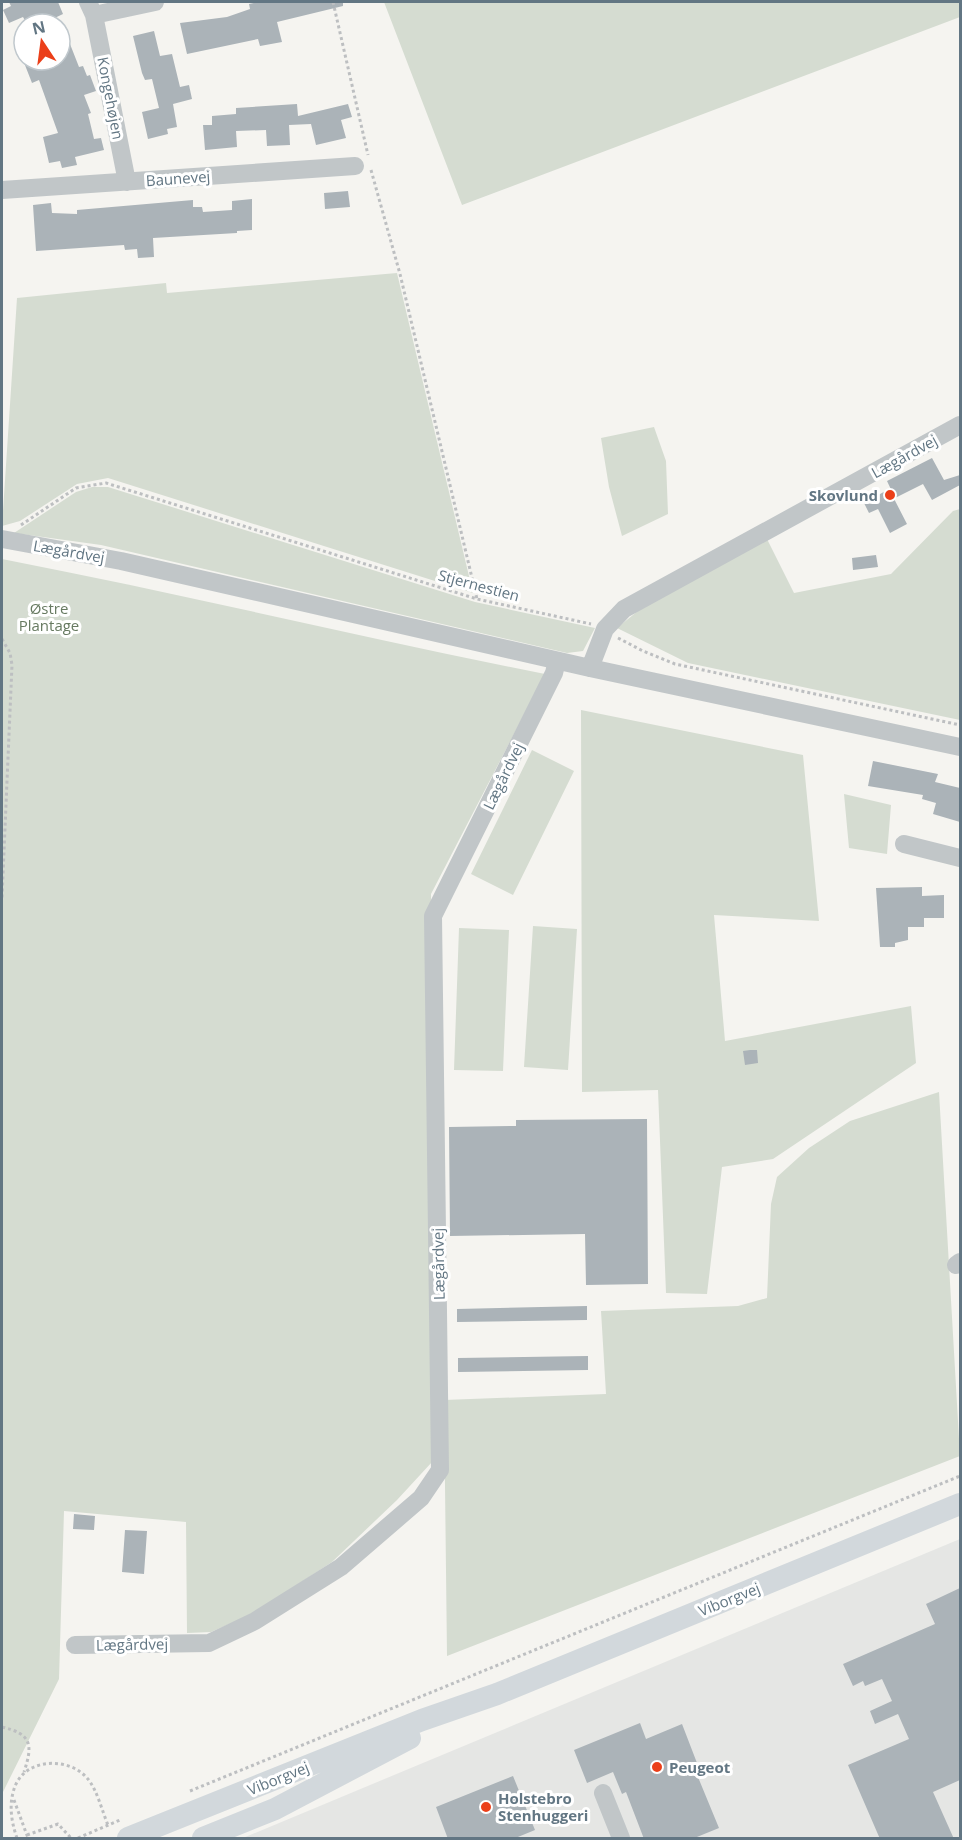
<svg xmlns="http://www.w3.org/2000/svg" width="962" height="1840" font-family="'Open Sans',sans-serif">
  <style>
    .built { fill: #e5e6e4 }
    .green { fill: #d5dcd1 }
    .building { fill: #abb3b8 }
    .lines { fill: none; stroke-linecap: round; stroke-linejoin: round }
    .path { stroke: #bdbfc1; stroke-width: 3; stroke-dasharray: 3 3; stroke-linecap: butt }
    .minor { stroke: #c1c6c8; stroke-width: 18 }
    .major { stroke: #d2d8dc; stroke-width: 22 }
    .poi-dot { fill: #eb3f19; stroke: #fff; stroke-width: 2 }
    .labels { text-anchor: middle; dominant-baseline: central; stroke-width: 6; stroke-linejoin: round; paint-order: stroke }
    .street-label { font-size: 15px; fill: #627683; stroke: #fff }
    .poi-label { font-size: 15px; font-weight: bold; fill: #627683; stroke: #fff; text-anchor: start }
    .park-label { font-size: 15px; fill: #677a61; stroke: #fff }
  </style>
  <rect width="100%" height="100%" fill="#f5f4f0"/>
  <path class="built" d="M 960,1539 L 960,1838 L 243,1838 Z"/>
  <path class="green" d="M 384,2 L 960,2 L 960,17 L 462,205 Z
    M 397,273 L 473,593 L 108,478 L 77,484 L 20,521 L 2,526 L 17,298 L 166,283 L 167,293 Z
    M 654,427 L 666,461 L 668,514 L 622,536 L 609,487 L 601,438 Z
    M 92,487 L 108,487 L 475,602 L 595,628 L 583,651 L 567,653 L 101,545 L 14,533 L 76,492 Z
    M 960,509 L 960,720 L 688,663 L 617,628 L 639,610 L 767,539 L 794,593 L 891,574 L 953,511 Z
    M 2,559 C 183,594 363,638 545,674 L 431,894 L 432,1462 L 397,1500 L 332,1562 L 252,1614 L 211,1632 L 187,1633 L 186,1522 L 64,1511 L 59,1679 L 2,1794 Z
    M 581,710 L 803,755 L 819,921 L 714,915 L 725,1041 L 911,1006 L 916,1063 L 773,1159 L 722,1167 L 707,1294 L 666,1293 L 658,1090 L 582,1092 Z
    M 532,750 L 574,771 L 513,895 L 471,874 Z
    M 844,794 L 891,805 L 887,854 L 849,848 Z
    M 533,926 L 577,929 L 568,1070 L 524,1067 Z
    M 459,928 L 509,930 L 503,1071 L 454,1070 Z
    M 939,1092 L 960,1456 L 447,1656 L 444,1400 L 606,1394 L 601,1311 L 738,1306 L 767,1298 L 771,1204 L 777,1177 L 809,1148 L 850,1121 Z"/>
  <path class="building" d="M 9,2 L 58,2 L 63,14 L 42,24 L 27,24 L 23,17 L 9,23 L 3,10 L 11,6 Z
    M 259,2 L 343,2 L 343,6 L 277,22 L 282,42 L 260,46 L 258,39 L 187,54 L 180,23 L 227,17 L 250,9 L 249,4 Z
    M 61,21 L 79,67 L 83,66 L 87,76 L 90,75 L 96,91 L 84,95 L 91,113 L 88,114 L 94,139 L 101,138 L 104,150 L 75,157 L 77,165 L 62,168 L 60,161 L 49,163 L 43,137 L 58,133 L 39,80 L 32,83 L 23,60 L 60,60 Z
    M 154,31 L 160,56 L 172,54 L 180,87 L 189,85 L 192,99 L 173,104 L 177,127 L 167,129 L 168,134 L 148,139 L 142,112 L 159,108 L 152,79 L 145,80 L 142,73 L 133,36 Z
    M 297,104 L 298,116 L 348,104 L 352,117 L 341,120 L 346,138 L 316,145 L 311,124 L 289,125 L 290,145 L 267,146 L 266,130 L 236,131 L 237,147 L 205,150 L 203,125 L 212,125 L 212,116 L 236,114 L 236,108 Z
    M 348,191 L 350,207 L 325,209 L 324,193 Z
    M 252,199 L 252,230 L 237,231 L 237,233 L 153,238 L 154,257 L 138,258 L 137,249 L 125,250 L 124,245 L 36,251 L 33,205 L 51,203 L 52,213 L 77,214 L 77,210 L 193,200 L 193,207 L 202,207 L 203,212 L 232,210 L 232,201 Z
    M 932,458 L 944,480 L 960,475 L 960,485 L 932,500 L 923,484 L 895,498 L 887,481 Z
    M 889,489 L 907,524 L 890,533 L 878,509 L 869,513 L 864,503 Z
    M 876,555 L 878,567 L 853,570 L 852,558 Z
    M 873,761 L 938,774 L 935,782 L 960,788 L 960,822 L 933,814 L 936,803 L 922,799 L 923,795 L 868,786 Z
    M 922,887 L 922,896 L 944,895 L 944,918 L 924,918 L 924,927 L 908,927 L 908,940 L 895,943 L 895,947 L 880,947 L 876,888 Z
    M 750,1050 L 757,1050 L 758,1063 L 745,1065 L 743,1051 Z
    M 647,1119 L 648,1284 L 586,1285 L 585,1234 L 450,1236 L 449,1127 L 516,1126 L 516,1120 Z
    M 587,1306 L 587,1320 L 457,1322 L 457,1309 Z
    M 588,1356 L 588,1370 L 458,1372 L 458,1358 Z
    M 74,1514 L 95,1516 L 94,1530 L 73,1529 Z
    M 125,1530 L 147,1531 L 144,1574 L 122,1572 Z
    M 960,1588 L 960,1780 L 933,1792 L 954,1839 L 880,1839 L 848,1765 L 909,1739 L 898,1714 L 875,1724 L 870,1711 L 892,1701 L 882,1679 L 865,1686 L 863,1681 L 853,1686 L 843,1664 L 935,1624 L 926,1604 Z
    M 640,1723 L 646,1739 L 682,1724 L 697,1763 L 693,1765 L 719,1828 L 692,1839 L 644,1839 L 626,1792 L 622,1794 L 613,1772 L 587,1783 L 574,1750 Z
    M 513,1776 L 535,1830 L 513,1839 L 448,1839 L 436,1807 Z"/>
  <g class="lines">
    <path class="path" d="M 333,2 L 368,155
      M 371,170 L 400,274 L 477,599
      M 21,525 L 76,488 L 106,483 L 477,599 L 591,624
      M 618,638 L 643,651 L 675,664 L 960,725
      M 2,639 L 10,653 L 12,665 L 2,898
      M 2,1727 C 32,1734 33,1745 24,1772
      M 190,1791 L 960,1476
      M 14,1800 L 28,1838
      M 27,1835 L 58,1824 L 71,1838
      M 17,1838 C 11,1821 8,1802 16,1784 C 29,1757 70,1758 87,1778 C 97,1789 102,1811 108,1825
      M 78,1838 L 120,1820"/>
    <path class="minor" d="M 88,2 L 94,15 L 127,182
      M 94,15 L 155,2
      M 2,190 L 355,166
      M 2,539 L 121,561 L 590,668 L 960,747
      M 590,668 L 605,629 L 624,609 L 960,425
      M 904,844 L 960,858
      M 956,1265 L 960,1262
      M 75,1645 L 209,1643 L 255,1621 L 341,1567 L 421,1498 L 440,1470 L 433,916 L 554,673 L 557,661
      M 603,1793 L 621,1838"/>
    <path class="major" d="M 128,1838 L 422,1720 L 497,1694 L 960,1504
      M 203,1838 L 275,1809 L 410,1738"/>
  </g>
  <g class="poi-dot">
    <circle cx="890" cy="495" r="6"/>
    <circle cx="657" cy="1767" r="6"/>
    <circle cx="486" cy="1807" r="6"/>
  </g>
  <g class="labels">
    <g class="street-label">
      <text transform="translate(111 98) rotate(79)">Kongehøjen</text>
      <text transform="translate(178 178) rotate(-4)">Baunevej</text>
      <text transform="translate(904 456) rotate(-29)">Lægårdvej</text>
      <text transform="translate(69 551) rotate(10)">Lægårdvej</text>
      <text transform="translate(479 585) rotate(15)">Stjernestien</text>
      <text transform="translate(503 776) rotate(-64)">Lægårdvej</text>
      <text transform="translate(438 1264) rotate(-91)">Lægårdvej</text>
      <text transform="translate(729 1599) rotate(-22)">Viborgvej</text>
      <text transform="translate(132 1644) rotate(-1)">Lægårdvej</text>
      <text transform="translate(278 1778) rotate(-22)">Viborgvej</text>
    </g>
    <g class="poi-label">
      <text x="878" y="495" text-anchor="end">Skovlund</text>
      <text x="669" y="1767">Peugeot</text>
      <text x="498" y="1798">Holstebro<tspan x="498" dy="17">Stenhuggeri</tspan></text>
    </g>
    <g class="park-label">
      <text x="49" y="608">Østre<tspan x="49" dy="17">Plantage</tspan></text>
    </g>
  </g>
  <rect width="962" height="1840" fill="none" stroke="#627683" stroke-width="6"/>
  <g transform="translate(42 42) rotate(347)"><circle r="28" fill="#ffffff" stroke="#c0c8cd" stroke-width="1.5"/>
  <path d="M0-4.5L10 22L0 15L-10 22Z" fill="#eb3f19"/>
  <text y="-9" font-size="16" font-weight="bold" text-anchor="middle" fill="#627683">N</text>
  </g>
</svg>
